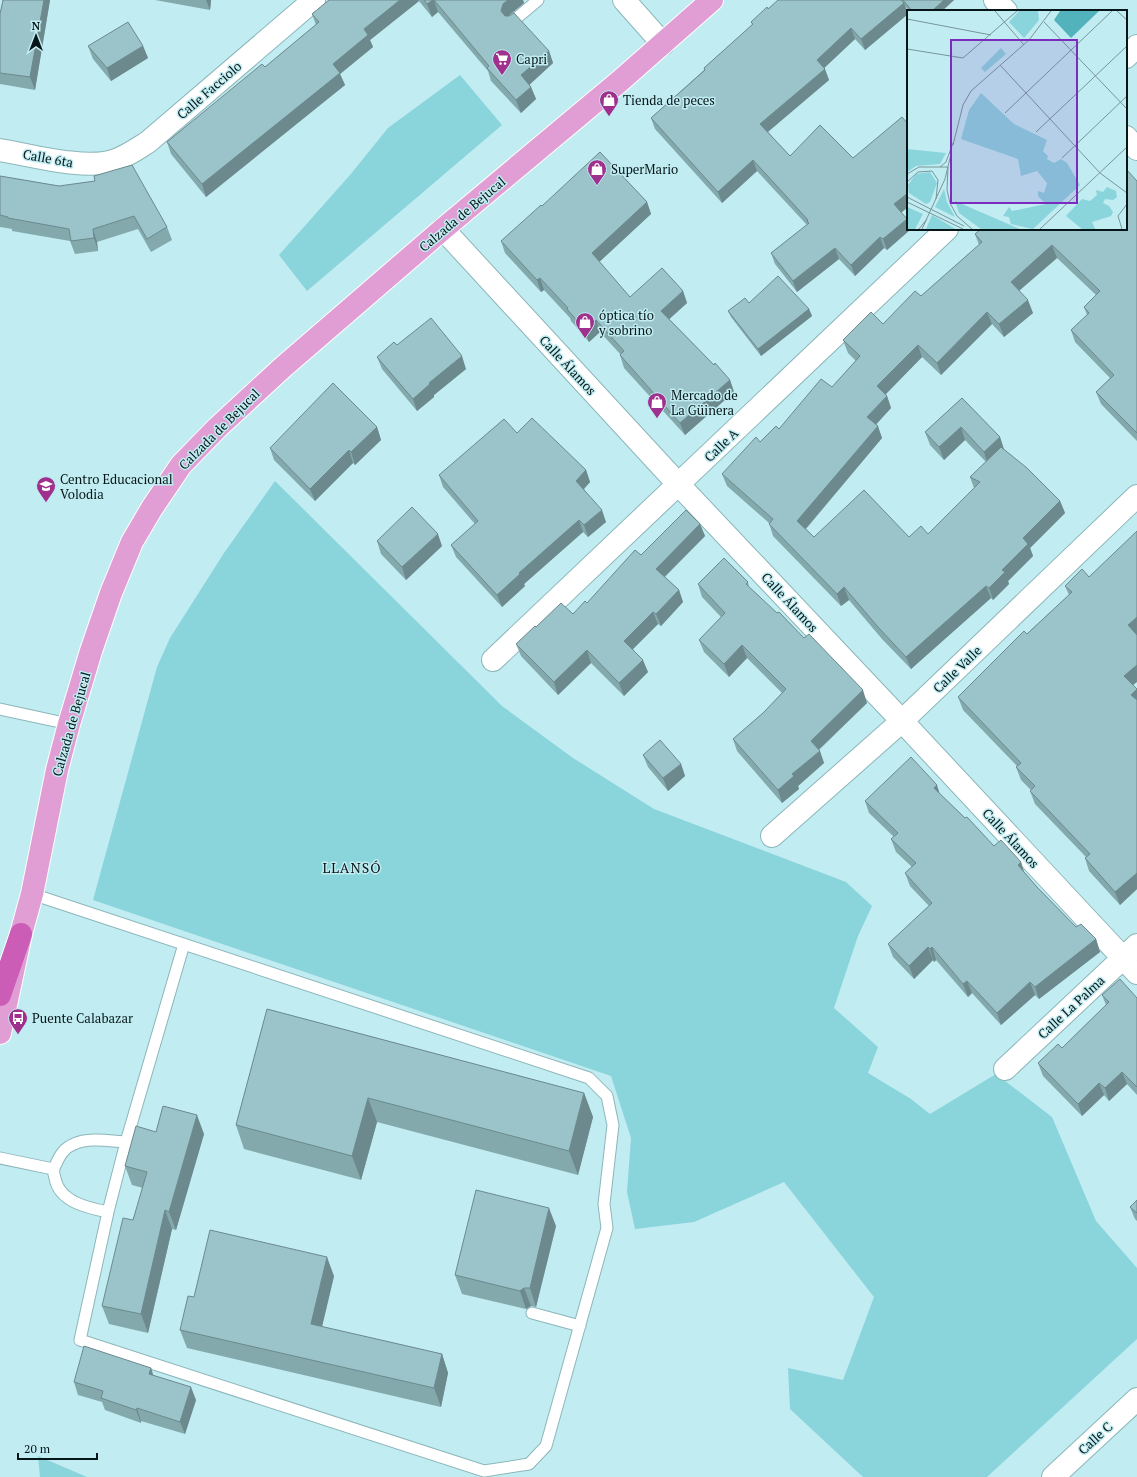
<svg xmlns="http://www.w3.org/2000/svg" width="1137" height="1477" font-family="'PT Serif',serif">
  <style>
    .green { fill: #8ad4dc }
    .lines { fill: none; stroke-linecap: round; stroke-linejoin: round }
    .lane-casing { stroke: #8cb6ba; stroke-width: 13 }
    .street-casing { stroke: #8cb6ba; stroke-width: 24 }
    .primary-casing { stroke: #fff; stroke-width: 24 }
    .highway-casing { stroke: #fff; stroke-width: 24 }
    .lane { stroke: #fff; stroke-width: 11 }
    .street { stroke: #fff; stroke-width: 22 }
    .primary { stroke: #e09ed4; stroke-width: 22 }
    .highway { stroke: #cb5db7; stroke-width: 22 }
    .wall { fill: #84a9ad }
    .shaded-wall { fill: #6c898d }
    .building { fill: #9ac4c9; stroke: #6c898d }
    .labels { text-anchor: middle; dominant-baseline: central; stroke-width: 3; stroke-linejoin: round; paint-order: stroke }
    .poi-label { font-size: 13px; fill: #061618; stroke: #c1ecf1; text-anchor: start }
    .street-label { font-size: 13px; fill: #061618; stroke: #c1ecf1 }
    .neighbourhood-label { font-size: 14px; letter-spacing: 1px; fill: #061618; stroke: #c1ecf1 }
    .inset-road { fill: none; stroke: #76969a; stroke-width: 1 }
    .view { fill: #7b2cbf; fill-opacity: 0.15; stroke: #7b2cbf; stroke-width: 2 }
    .inset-edge { fill: none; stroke: #061618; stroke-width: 2 }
  </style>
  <rect width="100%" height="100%" fill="#c1ecf1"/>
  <path class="green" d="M 460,75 L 502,125 L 307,291 L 279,255 L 350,175 L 388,128 Z
    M 275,481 L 502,706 L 573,758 L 654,809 L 846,882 L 872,906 L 858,936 L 834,1008 L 878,1047 L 868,1073 L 911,1099 L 930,1114 L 996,1074 L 1052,1117 L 1096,1221 L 1137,1268 L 1137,1339 L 987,1477 L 863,1477 L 790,1409 L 788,1368 L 843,1380 L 874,1297 L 784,1182 L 694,1222 L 635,1229 L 627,1192 L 631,1138 L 611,1076 L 93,900 L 157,667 L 170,638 L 224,553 Z
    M 38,1456 L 87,1477 L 40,1477 Z"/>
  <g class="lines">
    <defs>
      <path id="lane" d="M 512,22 L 538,0
        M 0,709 L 69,724
        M 32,894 L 589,1078 L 607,1096 L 613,1125 L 604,1204 L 607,1228 L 546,1446 L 529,1464 L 484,1471 L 80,1340 L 108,1212 L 126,1142 L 184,944
        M 0,1158 L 53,1169
        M 108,1212 C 88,1208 59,1202 55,1178 C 53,1172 53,1169 56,1164 C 60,1155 64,1148 74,1144 C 88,1137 110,1141 126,1142
        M 532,1313 L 580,1326"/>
      <path id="street" d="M 624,0 L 663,44
        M 995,0 L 1006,11
        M 1126,57 L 1137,46
        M 1126,137 L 1137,149
        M 0,150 C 30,155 85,170 113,161 C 126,157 137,149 148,142 L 314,0
        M 443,229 L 679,485 L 902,721 L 1137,973
        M 493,660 L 947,229
        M 772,836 L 902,721 L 1137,496
        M 1005,1069 L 1137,945
        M 1053,1477 L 1137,1399"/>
      <path id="primary" d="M 0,1033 L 21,934 L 32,894 L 57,770 L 69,724 L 91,651 L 111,593 L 132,542 L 152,508 L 181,465 L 217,428 L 282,368 L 443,229 L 620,81 L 712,0"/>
      <path id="highway" d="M 0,995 L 21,934"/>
    </defs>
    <use href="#lane" class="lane-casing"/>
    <use href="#street" class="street-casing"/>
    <use href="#primary" class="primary-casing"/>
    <use href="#highway" class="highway-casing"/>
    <use href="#lane" class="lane"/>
    <use href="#street" class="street"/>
    <use href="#primary" class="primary"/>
    <use href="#highway" class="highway"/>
  </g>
  <path class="wall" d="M 3,0 L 50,0 L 35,90 L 0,84 L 0,14 Z
    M 155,0 L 211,0 L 210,10 Z
    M 329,0 L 523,0 L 524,3 L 508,16 L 549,51 L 553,63 L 529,85 L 531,87 L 536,99 L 521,113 L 491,81 L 488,71 L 438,12 L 432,17 L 419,1 L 370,40 L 373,47 L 340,74 L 345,85 L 206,197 L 171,154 L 167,142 L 265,67 L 316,25 L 312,14 Z
    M 902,0 L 954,0 L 942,11 L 909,11 L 905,6 L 908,14 L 865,50 L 855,39 L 824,68 L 829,80 L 768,132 L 790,156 L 853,158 L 908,124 L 908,207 L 901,213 L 911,229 L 887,250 L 884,248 L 855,276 L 839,259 L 797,292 L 775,264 L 771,253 L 807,225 L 757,171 L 722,203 L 655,129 L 651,118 L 704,70 L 704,68 L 752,25 L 751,22 L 768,9 L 902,1 Z
    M 88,46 L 143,46 L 148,58 L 111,81 L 93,59 Z
    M 0,175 L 0,176 L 59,186 L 167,227 L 172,240 L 151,252 L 138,229 L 97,242 L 98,251 L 75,254 L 70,241 L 12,231 L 12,229 L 0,227 Z
    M 1137,181 L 1137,441 L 1101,404 L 1096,392 L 1110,378 L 1075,342 L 1071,330 L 1087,315 L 1084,307 L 1096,295 L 1057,258 L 1019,291 L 1033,313 L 1004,337 L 992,324 L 941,375 L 922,357 L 886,394 L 887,396 L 891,408 L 876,424 L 882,438 L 806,529 L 814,537 L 909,537 L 928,534 L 974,488 L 970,477 L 986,462 L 965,440 L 944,460 L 930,445 L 925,432 L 962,398 L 1000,437 L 1004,449 L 1060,501 L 1065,513 L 1030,548 L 1033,556 L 1008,581 L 1009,584 L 993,600 L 991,598 L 911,669 L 882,639 L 849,600 L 841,606 L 773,536 L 769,523 L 727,486 L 722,474 L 760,442 L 779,429 L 832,387 L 856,361 L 848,353 L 843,340 L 883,324 L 921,296 L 979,245 L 975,234 Z
    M 647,202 L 651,214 L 599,262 L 630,297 L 683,291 L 687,303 L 669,319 L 714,365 L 730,380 L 734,392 L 685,435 L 624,368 L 620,355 L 621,355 L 600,332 L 589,342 L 571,321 L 570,318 L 544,290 L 541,292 L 505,253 L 501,241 L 542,206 Z
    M 749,303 L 809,309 L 812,316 L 761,356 L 731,317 L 728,311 Z
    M 377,357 L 466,369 L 434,395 L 434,397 L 417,411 L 382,369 Z
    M 377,427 L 381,440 L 355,465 L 353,463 L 315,501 L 274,460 L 270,448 Z
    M 517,433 L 586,470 L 590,482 L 584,489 L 606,522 L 588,537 L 583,532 L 524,584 L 525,586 L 502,607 L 456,557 L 451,545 L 475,524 L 443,487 L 439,475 Z
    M 700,524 L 705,536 L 665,577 L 679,590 L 683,602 L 661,626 L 658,624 L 633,649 L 648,672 L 624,696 L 591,663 L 558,695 L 521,656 L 516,644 L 536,627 L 573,614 L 587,603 L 641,555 Z
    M 377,541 L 442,546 L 406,580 L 381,554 Z
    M 748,582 L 749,587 L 867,703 L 819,750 L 824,763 L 798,786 L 799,789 L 782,803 L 737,751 L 733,739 L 763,713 L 782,693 L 747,658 L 729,677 L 704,652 L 699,640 L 721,617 L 702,597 L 698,584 Z
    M 1065,586 L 1136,634 L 1133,685 L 1137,689 L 1137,889 L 1120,905 L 1089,871 L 1085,858 L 1086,857 L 1035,804 L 1030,791 L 1031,790 L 1021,780 L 1016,767 L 1017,766 L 963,710 L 958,697 L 1069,595 Z
    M 643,755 L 681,764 L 685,776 L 668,791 L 648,767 Z
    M 940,794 L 994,846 L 1021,862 L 1024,873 L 1037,887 L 1076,927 L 1096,939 L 1100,952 L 1039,999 L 1035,995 L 1001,1025 L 972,993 L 968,997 L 936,960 L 934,962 L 933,960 L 914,979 L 893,957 L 888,944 L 929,906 L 910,886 L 905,873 L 912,867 L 896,852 L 891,839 L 894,837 L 869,813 L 865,801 Z
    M 1102,995 L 1137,998 L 1137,1095 L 1127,1084 L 1109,1101 L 1104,1095 L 1082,1116 L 1043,1076 L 1038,1063 L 1062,1048 L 1106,1005 Z
    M 267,1009 L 584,1093 L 593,1117 L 578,1175 L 377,1122 L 361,1180 L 244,1149 L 236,1125 Z
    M 156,1132 L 204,1134 L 176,1230 L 172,1229 L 148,1333 L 109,1324 L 102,1306 L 133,1220 L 143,1188 L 132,1185 L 125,1166 Z
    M 1137,1200 L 1137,1221 L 1135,1219 L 1130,1207 Z
    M 556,1226 L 536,1307 L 531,1306 L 526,1309 L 462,1294 L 455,1275 Z
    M 334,1276 L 322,1327 L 442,1354 L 448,1373 L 441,1407 L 187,1348 L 180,1330 L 194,1297 Z
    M 151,1368 L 153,1375 L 196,1400 L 185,1434 L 141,1421 L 141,1423 L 105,1410 L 102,1402 L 78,1395 L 74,1382 Z"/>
  <path class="shaded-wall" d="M 44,0 L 50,0 L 35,90 L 30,77 Z
    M 206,0 L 211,0 L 210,10 Z
    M 400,0 L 418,0 L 419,1 L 370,40 L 373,47 L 340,74 L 345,85 L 206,197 L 202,184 L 364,29 Z
    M 433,0 L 434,0 L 438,12 L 432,17 L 427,4 Z
    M 508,0 L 523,0 L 524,3 L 507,17 L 505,24 L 501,11 L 503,4 Z
    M 944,0 L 954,0 L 942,11 L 932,11 Z
    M 904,3 L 908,14 L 865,50 L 861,39 Z
    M 851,28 L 855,39 L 821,71 L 817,60 Z
    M 143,46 L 148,58 L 111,81 L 107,68 Z
    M 549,51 L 553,63 L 526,88 L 521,75 Z
    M 825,69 L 829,80 L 764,135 L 760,124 Z
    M 531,87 L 536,99 L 521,113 L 516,100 Z
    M 753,160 L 757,171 L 722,203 L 718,192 Z
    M 908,193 L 908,207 L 898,215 L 894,204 Z
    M 647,202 L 651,214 L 596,265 L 592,253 Z
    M 907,219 L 908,222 L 908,229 L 911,229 L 887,250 L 883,239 Z
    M 93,229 L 97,242 L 98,251 L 94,238 Z
    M 880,237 L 884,248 L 855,276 L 851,265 Z
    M 1052,245 L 1057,258 L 1015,294 L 1011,282 Z
    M 835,248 L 839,259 L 797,292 L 793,281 Z
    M 540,278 L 544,290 L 541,292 L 537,280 Z
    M 683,291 L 687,303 L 665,323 L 661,311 Z
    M 1028,300 L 1033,313 L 1004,337 L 999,324 Z
    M 809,309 L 812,316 L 761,356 L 758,349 Z
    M 987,312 L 992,324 L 941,375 L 937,363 Z
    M 596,320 L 600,332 L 589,342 L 584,329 Z
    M 918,345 L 922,357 L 881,399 L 877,386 Z
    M 462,356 L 466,369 L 434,395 L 434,397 L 417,411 L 413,399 L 429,383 Z
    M 730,380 L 734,392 L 685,435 L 680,423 Z
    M 887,396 L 891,408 L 872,429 L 867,417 Z
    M 878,426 L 882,438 L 802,533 L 797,521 Z
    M 377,427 L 381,440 L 355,465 L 351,452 Z
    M 961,427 L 965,440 L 944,460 L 939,447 Z
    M 1000,437 L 1004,450 L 988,465 L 984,452 Z
    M 349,450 L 353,463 L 315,501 L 310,489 Z
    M 586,470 L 590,482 L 581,492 L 576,481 Z
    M 1060,501 L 1065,513 L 1030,548 L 1033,556 L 1008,581 L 1009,584 L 993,600 L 989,588 L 1002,570 L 1023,538 Z
    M 602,510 L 606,522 L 588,537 L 584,525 Z
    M 579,520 L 583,532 L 524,584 L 525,586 L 502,607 L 497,595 L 519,573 Z
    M 700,524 L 705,536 L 660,581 L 656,569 Z
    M 438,534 L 442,546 L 406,580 L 402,567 Z
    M 986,586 L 991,598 L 911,669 L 906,657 Z
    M 844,587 L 849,600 L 841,606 L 837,594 Z
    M 679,590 L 683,602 L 661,626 L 656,614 Z
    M 653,612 L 658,624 L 629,653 L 624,641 Z
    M 1137,617 L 1137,634 L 1133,638 L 1128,625 Z
    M 742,645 L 747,658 L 729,677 L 724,664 Z
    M 587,650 L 591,663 L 558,695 L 554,682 Z
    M 643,660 L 648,672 L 624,696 L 619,683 Z
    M 1137,665 L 1137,682 L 1128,689 L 1124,676 Z
    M 1137,689 L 1137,706 L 1131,695 Z
    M 863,690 L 867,703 L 815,753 L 811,741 Z
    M 820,751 L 824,763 L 798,786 L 799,789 L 782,803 L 778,790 L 792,774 Z
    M 681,764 L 685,776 L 668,791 L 663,778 Z
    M 937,785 L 941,798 L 934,788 Z
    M 1021,862 L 1025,875 L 1018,865 Z
    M 1137,873 L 1137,889 L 1120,905 L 1115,892 Z
    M 1096,939 L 1100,952 L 1039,999 L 1035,987 Z
    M 928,947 L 933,960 L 914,979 L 909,966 Z
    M 932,947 L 936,960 L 934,962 L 930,949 Z
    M 967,981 L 972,993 L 968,997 L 963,984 Z
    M 1030,982 L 1035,995 L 1001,1025 L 997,1013 Z
    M 1122,1072 L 1127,1084 L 1109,1101 L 1105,1088 Z
    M 1099,1083 L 1104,1095 L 1082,1116 L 1078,1104 Z
    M 584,1093 L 593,1117 L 578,1175 L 569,1151 Z
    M 368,1098 L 377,1122 L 361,1180 L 352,1156 Z
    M 197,1115 L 204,1134 L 176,1230 L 169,1212 Z
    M 549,1208 L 556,1226 L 536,1307 L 530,1288 Z
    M 165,1210 L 172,1229 L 148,1333 L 141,1314 Z
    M 327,1257 L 334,1276 L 318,1343 L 311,1324 Z
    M 524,1288 L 531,1306 L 526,1309 L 520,1291 Z
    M 442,1354 L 448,1373 L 441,1407 L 434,1388 Z
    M 151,1368 L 155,1381 L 149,1374 Z
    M 191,1387 L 196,1400 L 185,1434 L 180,1422 Z
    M 137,1408 L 141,1421 L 141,1423 L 136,1410 Z"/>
  <path class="building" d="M 3,0 L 44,0 L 30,77 L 0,73 L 0,14 Z
    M 329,0 L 400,0 L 364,29 L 368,35 L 333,64 L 340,73 L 202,184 L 167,142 L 262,64 L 265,67 L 319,22 L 312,14 Z
    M 424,0 L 433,0 L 427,4 Z
    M 434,0 L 508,0 L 503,4 L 501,11 L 505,16 L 509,16 L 514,13 L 549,51 L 521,75 L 531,87 L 516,100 L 487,68 L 489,66 Z
    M 778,0 L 901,0 L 904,3 L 861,39 L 851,28 L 817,60 L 825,69 L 760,124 L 790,156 L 820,125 L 853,158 L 902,117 L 908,124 L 908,193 L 894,204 L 907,219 L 883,239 L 880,237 L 851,265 L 835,248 L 793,281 L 771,253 L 809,223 L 807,221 L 808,220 L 753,160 L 718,192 L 651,118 L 705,70 L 704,68 L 753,24 L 751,22 L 767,7 L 768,9 Z
    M 903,0 L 944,0 L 932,11 L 912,11 Z
    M 128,22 L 143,46 L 107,68 L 88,46 Z
    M 600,152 L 647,202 L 592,253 L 630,297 L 662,268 L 683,291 L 661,311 L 714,365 L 715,363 L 730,380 L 680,423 L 620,355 L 624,351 L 596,320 L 584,329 L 567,309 L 568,308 L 540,278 L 537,280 L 501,241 L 541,205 L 542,206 Z
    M 132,165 L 167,227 L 147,239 L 134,216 L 93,229 L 94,238 L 71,241 L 69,229 L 8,218 L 8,217 L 0,215 L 0,176 L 59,186 L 95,181 L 94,176 Z
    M 1126,169 L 1137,181 L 1137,433 L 1096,392 L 1114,375 L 1071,330 L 1089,313 L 1084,307 L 1100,291 L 1052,245 L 1011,282 L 1028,300 L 999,324 L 987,312 L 937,363 L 918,345 L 877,386 L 887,396 L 867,417 L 878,426 L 797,521 L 814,537 L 864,490 L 909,537 L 921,526 L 928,534 L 980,482 L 970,477 L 1001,447 L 1027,468 L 1060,501 L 1023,538 L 1028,544 L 1002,570 L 1005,572 L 989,588 L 986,586 L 906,657 L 878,627 L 844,587 L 837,594 L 769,524 L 773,519 L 722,474 L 756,437 L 760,442 L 776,426 L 779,429 L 821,379 L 832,387 L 860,356 L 843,340 L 871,312 L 883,324 L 915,291 L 921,296 L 982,242 L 975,234 L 981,229 L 1126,229 Z
    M 778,276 L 809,309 L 758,349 L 728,311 L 745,298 L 749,303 Z
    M 431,318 L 462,356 L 429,383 L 430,384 L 413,399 L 377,357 L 394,342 L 397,345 Z
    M 333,383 L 377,427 L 351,452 L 349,450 L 310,489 L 270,448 Z
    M 962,398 L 1000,437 L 984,452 L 961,427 L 939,447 L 925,432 Z
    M 532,418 L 586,470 L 576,481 L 602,510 L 584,525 L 579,520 L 519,573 L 520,574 L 497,595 L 451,545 L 478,521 L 439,475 L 504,419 L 517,433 Z
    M 412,507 L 438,534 L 402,567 L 377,541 Z
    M 686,510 L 700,524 L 656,569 L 679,590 L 656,614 L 653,612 L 624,641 L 643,660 L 619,683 L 587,650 L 554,682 L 516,644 L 535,626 L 536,627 L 561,603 L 573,614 L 585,601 L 587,603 L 635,550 L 641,555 Z
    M 1137,531 L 1137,617 L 1128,625 L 1137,635 L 1137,665 L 1124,676 L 1137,689 L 1131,695 L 1137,700 L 1137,873 L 1115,892 L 1085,858 L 1090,854 L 1030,791 L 1035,786 L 1016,767 L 1021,763 L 958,697 L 1024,631 L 1027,634 L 1072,592 L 1065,586 L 1082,569 L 1089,577 Z
    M 724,558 L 748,582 L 746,584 L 777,613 L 779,612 L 804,638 L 809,634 L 863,690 L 811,741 L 820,751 L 792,774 L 794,776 L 778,790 L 733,739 L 763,713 L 786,689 L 742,645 L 724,664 L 699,640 L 725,613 L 698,584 Z
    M 660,740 L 681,764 L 663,778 L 643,755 Z
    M 911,757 L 937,785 L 934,788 L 965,818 L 967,817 L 994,846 L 1001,840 L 1021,862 L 1018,865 L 1037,887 L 1076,927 L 1081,924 L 1096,939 L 1035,987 L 1030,982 L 997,1013 L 967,981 L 963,984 L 932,947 L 930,949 L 928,947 L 909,966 L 888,944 L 932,903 L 905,873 L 916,863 L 891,839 L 898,833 L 865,801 Z
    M 1120,979 L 1137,998 L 1137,1087 L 1122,1072 L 1105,1088 L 1099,1083 L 1078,1104 L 1038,1063 L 1058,1044 L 1062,1048 L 1109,1002 L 1102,995 Z
    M 267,1009 L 584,1093 L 569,1151 L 368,1098 L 352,1156 L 236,1125 Z
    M 163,1106 L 197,1115 L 169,1212 L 165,1210 L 141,1314 L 102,1306 L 123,1218 L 133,1220 L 147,1172 L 125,1166 L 136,1126 L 156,1132 Z
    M 476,1190 L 549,1208 L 530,1288 L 524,1288 L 520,1291 L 455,1275 Z
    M 1137,1200 L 1137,1213 L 1130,1207 Z
    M 210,1230 L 327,1257 L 311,1324 L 442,1354 L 434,1388 L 180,1330 L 188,1296 L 194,1297 Z
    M 84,1346 L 151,1368 L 149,1374 L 191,1387 L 180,1422 L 137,1408 L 136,1410 L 101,1398 L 103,1391 L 74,1382 Z"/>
  <defs>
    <symbol id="supermarket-pin" viewBox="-11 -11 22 30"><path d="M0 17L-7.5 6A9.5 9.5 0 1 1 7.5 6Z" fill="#a0308e" stroke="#c1ecf1"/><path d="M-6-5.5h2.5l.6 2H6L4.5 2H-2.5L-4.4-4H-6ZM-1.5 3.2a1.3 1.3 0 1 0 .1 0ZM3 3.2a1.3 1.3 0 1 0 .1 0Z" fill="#fff"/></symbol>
    <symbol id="shop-pin" viewBox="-11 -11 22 30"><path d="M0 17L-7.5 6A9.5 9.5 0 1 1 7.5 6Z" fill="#a0308e" stroke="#c1ecf1"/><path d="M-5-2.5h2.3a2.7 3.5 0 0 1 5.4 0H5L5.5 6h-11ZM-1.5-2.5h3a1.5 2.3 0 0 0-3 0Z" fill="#fff"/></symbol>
    <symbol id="school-pin" viewBox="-11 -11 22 30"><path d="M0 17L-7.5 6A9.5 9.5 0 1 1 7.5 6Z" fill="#a0308e" stroke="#c1ecf1"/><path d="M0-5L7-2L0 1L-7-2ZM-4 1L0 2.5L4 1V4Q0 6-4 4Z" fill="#fff"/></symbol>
    <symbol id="bus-pin" viewBox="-11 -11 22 30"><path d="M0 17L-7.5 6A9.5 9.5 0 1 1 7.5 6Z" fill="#a0308e" stroke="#c1ecf1"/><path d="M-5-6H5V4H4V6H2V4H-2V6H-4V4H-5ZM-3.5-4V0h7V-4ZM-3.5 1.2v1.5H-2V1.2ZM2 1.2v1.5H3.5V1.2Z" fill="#fff"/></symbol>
  </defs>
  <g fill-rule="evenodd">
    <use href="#supermarket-pin" x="491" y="48" width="22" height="30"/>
    <use href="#shop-pin" x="598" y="89" width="22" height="30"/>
    <use href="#shop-pin" x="586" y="158" width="22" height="30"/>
    <use href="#shop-pin" x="574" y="311" width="22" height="30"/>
    <use href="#shop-pin" x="646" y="391" width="22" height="30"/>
    <use href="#school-pin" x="35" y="475" width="22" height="30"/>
    <use href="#bus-pin" x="7" y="1007" width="22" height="30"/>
  </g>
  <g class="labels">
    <g class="poi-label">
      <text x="516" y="59">Capri</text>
      <text x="623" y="100">Tienda de peces</text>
      <text x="611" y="169">SuperMario</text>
      <text x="599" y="315">óptica tío<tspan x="599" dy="15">y sobrino</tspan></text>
      <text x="671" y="395">Mercado de<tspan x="671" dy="15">La Güinera</tspan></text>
      <text x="60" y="479">Centro Educacional<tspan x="60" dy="15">Volodia</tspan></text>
      <text x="32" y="1018">Puente Calabazar</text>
    </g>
    <g class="street-label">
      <text transform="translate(209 90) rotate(-41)">Calle Facciolo</text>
      <text transform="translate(48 158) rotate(10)">Calle 6ta</text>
      <text transform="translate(462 214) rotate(-40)">Calzada de Bejucal</text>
      <text transform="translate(568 365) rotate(47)">Calle Álamos</text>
      <text transform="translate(219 429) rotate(-45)">Calzada de Bejucal</text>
      <text transform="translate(721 445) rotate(-44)">Calle A</text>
      <text transform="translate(790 602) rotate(47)">Calle Álamos</text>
      <text transform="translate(957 669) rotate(-44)">Calle Valle</text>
      <text transform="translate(71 724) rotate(-74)">Calzada de Bejucal</text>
      <text transform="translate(1011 838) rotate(47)">Calle Álamos</text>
      <text transform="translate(1071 1007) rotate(-43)">Calle La Palma</text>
      <text transform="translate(1095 1438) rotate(-43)">Calle C</text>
    </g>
    <g class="neighbourhood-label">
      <text x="352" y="867">LLANSÓ</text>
    </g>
  </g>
  <g transform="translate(907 10)">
    <rect width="220" height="220" fill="#c1ecf1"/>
    <path d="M 112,1 L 131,1 L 132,10 L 117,28 L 102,12 ZM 94,38 L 99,44 L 78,62 L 74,58 ZM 74,83 L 107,114 L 140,130 L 136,141 L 141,146 L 140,149 L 147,153 L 154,149 L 160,153 L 173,175 L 126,219 L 104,214 L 102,207 L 96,206 L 102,197 L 105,201 L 139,194 L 131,186 L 131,181 L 137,183 L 140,173 L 130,161 L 114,166 L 111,149 L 54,129 L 62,100 ZM 0,139 L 39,143 L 33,154 L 9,156 L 0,162 ZM 23,162 L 30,173 L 23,192 L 19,194 L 2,183 L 1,175 L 9,164 ZM 200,177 L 209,181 L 210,187 L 206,190 L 198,189 L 196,193 L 202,196 L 206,202 L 204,206 L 185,212 L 188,219 L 175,219 L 159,206 L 175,189 L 183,191 L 190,185 L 189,180 L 196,182 ZM 37,179 L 40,192 L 48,207 L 28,197 ZM 48,191 L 92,210 L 113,219 L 74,219 L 52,203 ZM 0,197 L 16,204 L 8,219 L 0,219 ZM 25,205 L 47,218 L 48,219 L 19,219 Z" fill="#8ad4dc"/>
    <path d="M 153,1 L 192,1 L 164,28 L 147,10 Z" fill="#52b3bd"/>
    <path class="inset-road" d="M 88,1 L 117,35M 210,1 L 220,10M 0,9 L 84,25M 137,12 L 220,99M 0,39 L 56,48 L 110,1M 93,55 L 193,163 L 220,183M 98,103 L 205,1M 129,122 L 220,36M 46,135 L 56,95 L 64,81 L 122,30 L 144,1M 155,148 L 220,86M 33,157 L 39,152 L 46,133M 0,164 L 12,157 L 41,157 L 40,180 L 43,193 L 50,206 L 65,219M 0,172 L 11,162 L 25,161 L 31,170 L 29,189M 0,187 L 57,216M 0,192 L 56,219M 12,219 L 20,209M 15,219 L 38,169 L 44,144M 133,219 L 220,137M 215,219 L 211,206 L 220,194"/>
    <path class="view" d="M 44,30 L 170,30 L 170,193 L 44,193 Z"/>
    <rect width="220" height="220" class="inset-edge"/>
  </g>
  <g transform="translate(36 36)" stroke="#c1ecf1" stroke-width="3" paint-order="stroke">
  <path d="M0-3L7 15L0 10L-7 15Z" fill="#061618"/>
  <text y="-6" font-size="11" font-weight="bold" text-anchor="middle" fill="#061618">N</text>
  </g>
  <path d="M18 1453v6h79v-6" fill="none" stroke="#061618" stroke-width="2"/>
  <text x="24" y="1453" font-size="12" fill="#061618" stroke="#c1ecf1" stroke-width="3" paint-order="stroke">20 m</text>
</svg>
